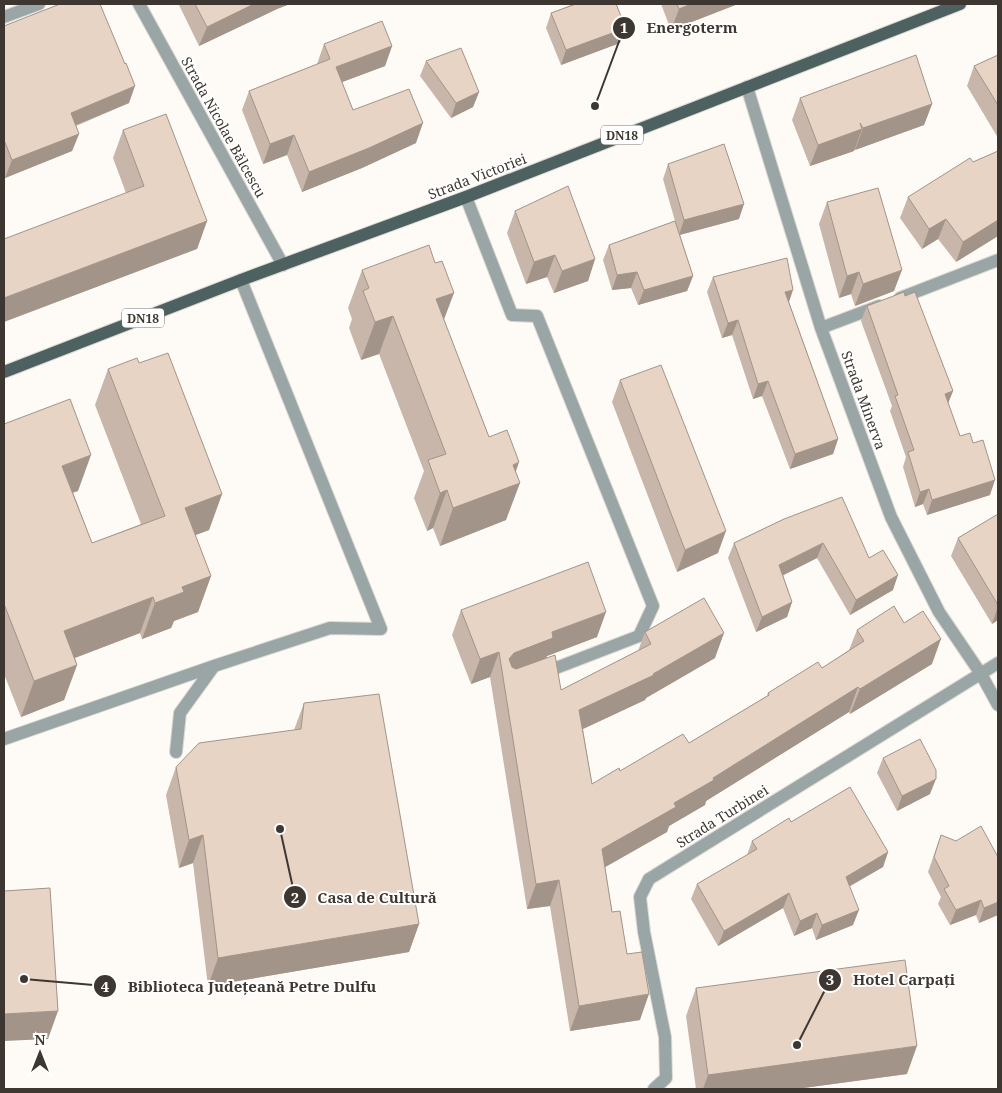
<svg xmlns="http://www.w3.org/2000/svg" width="1002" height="1093" font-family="'Noto Serif',serif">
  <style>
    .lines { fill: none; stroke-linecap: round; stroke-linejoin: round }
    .minor-casing { stroke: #dbd8d3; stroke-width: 14 }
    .major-casing { stroke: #dbd8d3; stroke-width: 14 }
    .minor { stroke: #9aa6a6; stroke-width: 12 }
    .major { stroke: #4c6160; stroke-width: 12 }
    .wall { fill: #c7b6a9 }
    .shaded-wall { fill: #a29489 }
    .building { fill: #e7d4c4; stroke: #a29489 }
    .labels { text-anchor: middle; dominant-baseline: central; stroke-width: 4; stroke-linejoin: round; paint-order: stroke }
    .shield { fill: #fff; stroke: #78736f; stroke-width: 1 }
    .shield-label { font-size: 12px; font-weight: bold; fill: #3e3731 }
    .street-label { font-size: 14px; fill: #3e3731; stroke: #fff }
    .leader { fill: none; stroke: #3e3731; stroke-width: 2 }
    .callout-dot { fill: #3e3731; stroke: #fff; stroke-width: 2 }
    .mark-label { font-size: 15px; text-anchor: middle; font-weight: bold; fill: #fff }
    .callout-label { font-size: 15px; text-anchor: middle; font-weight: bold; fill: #3e3731; stroke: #fff; stroke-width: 4; stroke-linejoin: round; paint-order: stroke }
  </style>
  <rect width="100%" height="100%" fill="#fefbf7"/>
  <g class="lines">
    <defs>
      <path id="minor" d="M 139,4 L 283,265
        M 4,17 L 39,4
        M 747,87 L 821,328 L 891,517 L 939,612 L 981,674 L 998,705
        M 466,197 L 512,315 L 537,316 L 653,606 L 639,636 L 543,673
        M 900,298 L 998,260
        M 821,328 L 879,306
        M 4,739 L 214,666 L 330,628 L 381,629 L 241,280
        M 176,752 L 180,713 L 214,666
        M 654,1089 L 666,1078 L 665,1037 L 644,932 L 640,897 L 649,879 L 998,663"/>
      <path id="major" d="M 4,372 L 241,280 L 466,197 L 960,4"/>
    </defs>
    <use href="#minor" class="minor-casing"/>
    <use href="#major" class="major-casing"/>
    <use href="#minor" class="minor"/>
    <use href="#major" class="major"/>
  </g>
  <path class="wall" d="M 180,4 L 290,4 L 277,9 L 199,46 L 179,5 Z
    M 571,4 L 616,4 L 620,43 L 561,65 L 546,28 L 551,13 L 571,5 Z
    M 661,4 L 738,4 L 671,30 Z
    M 4,26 L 129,103 L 76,126 L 79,134 L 72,151 L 5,178 L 4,174 Z
    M 324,44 L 392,46 L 385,66 L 342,82 L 353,110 L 416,143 L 362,168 L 302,192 L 287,155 L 263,164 L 242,110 L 249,91 L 317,64 Z
    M 998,55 L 998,138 L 967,86 L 974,66 Z
    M 426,61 L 479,92 L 473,107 L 451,118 L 420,76 Z
    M 800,98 L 932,104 L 924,125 L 855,150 L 854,149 L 854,151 L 810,166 L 792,120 Z
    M 123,130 L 207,221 L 197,249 L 126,193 L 113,158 Z
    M 998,151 L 998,236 L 956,262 L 938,239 L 922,249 L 900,218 L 908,197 L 973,162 Z
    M 668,164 L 739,219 L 680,235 L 693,276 L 687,291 L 638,305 L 631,288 L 612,290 L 603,260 L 609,245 L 675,221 L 663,179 Z
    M 827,202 L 894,291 L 855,306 L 851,294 L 839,298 L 819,224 Z
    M 515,211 L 595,259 L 588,281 L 554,293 L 547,277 L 526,284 L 507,233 Z
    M 362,270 L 444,320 L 489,437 L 516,472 L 506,520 L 440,546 L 433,528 L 427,531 L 414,498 L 424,471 L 379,354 L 361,360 L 349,328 L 352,319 L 348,308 Z
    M 713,277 L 789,302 L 838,439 L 833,454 L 790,469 L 762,396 L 753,399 L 732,335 L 722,338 L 707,292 Z
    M 905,296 L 953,391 L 948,403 L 960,436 L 990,495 L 927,515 L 923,504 L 915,507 L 903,467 L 906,457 L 890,411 L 892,406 L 861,321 L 867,306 Z
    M 139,363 L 222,494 L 209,530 L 195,535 L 211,576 L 198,612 L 174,621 L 171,628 L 142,639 L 140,633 L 75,658 L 77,665 L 64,700 L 21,717 L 4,674 L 4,424 L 78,491 L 73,492 L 92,543 L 141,524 L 95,405 L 108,369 Z
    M 620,380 L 718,553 L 677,572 L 612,402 Z
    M 998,514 L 998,620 L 992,624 L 951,556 L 958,538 Z
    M 784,519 L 869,558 L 893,590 L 850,615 L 817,558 L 783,575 L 792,602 L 787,617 L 756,632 L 728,558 L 734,543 Z
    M 461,610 L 597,637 L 547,656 L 546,658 L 561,690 L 638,651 L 645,632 L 715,658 L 646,698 L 645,700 L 583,729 L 592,784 L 620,771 L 689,743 L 767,696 L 768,693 L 822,668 L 849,650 L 857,630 L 904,623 L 932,664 L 850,714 L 849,712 L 706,801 L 705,805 L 669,826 L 667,832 L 605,867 L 612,912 L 627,954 L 640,1020 L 570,1031 L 550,906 L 527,909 L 490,677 L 471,684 L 452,635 Z
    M 304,703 L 419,924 L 409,952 L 208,986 L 193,863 L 179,868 L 166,795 L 176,767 L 294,730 Z
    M 883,758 L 930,794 L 897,811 L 877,773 Z
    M 791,822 L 888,852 L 883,867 L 849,886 L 853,925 L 816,940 L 812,928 L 794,936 L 783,908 L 718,946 L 691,899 L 697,884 L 747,855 L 752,841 Z
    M 941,835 L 998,915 L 979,923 L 976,915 L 950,925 L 938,904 L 941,897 L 928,872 Z
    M 696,988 L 907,1074 L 796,1089 L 696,1089 L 686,1016 Z"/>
  <path class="shaded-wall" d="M 254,4 L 290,4 L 277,9 L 199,46 L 207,27 Z
    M 691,4 L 738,4 L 671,30 L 679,9 Z
    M 626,28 L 620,43 L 561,65 L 566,50 Z
    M 392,46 L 385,66 L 329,87 L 336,67 Z
    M 135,86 L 129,103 L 64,130 L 71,113 Z
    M 479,92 L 473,107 L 451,118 L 456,103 Z
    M 932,104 L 924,125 L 855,150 L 863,128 Z
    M 423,123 L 416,143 L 362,168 L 302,192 L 309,172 Z
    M 862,129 L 854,151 L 810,166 L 818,145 Z
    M 79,134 L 72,151 L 5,178 L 12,160 Z
    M 294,135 L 287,155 L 263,164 L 270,144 Z
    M 744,204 L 739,219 L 679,235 L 684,220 Z
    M 998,208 L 998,236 L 956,262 L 963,242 Z
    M 946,219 L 938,239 L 922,249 L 929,229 Z
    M 207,221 L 197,249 L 4,322 L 4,298 Z
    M 555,255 L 547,277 L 526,284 L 534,262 Z
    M 595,259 L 588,281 L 554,293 L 562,271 Z
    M 902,270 L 894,291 L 855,306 L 863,284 Z
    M 637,272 L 631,288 L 612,290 L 617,275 Z
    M 859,272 L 851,294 L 839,298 L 847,276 Z
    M 693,276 L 687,291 L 638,305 L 644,290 Z
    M 793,290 L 788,305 L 785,292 Z
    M 454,293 L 440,330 L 436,299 Z
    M 393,316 L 379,354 L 361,360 L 375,322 Z
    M 738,320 L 732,335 L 722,338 L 728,323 Z
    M 768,381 L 762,396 L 753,399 L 758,384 Z
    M 953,391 L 947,406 L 945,394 Z
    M 838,439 L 833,454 L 790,469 L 795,454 Z
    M 91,455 L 78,491 L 49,501 L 62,466 Z
    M 519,462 L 511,486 L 520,483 L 506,520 L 440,546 L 453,508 L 513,465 Z
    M 995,480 L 990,495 L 927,515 L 932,500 Z
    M 929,489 L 923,504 L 915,507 L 920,492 Z
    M 447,490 L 433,528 L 427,531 L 440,493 Z
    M 222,494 L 209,530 L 172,544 L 185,508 Z
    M 726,531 L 718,553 L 677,572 L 685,550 Z
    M 823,543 L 817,558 L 774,580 L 779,565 Z
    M 898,575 L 893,590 L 850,615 L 856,600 Z
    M 211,576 L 198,612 L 174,621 L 171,628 L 142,639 L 155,603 L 182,587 Z
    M 153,597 L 140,633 L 51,667 L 64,631 Z
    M 792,602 L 787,617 L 756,632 L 762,617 Z
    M 998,607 L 998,620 L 992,624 Z
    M 606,612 L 597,637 L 547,656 L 544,664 L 505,678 L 509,659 L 514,653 L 552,632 Z
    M 724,633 L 715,658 L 646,698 L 645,700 L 570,735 L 579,710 L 653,674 Z
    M 941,639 L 932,664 L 850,714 L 860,689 Z
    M 499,652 L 490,677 L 471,684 L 480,659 Z
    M 77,665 L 64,700 L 21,717 L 34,681 Z
    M 858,687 L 849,712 L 706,801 L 705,805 L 669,826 L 667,832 L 593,874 L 602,849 L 713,778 Z
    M 936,779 L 930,794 L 897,811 L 902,796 Z
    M 203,835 L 193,863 L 179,868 L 189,840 Z
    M 888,852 L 883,867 L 840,892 L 846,877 Z
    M 559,880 L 550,906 L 527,909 L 536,884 Z
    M 789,893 L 783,908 L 718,946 L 724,931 Z
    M 981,900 L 976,915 L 950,925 L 956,910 Z
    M 998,902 L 998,915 L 979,923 L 984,908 Z
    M 859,910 L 853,925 L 816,940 L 822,925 Z
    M 817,913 L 812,928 L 794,936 L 800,921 Z
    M 419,924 L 409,952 L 208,986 L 218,958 Z
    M 649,994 L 640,1020 L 570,1031 L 579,1006 Z
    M 58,1011 L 48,1039 L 4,1041 L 4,1014 Z
    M 917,1046 L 907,1074 L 796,1089 L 703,1089 L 708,1075 Z"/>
  <path class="building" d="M 60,4 L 100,4 L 125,64 L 126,63 L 135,86 L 71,113 L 79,134 L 12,160 L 4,140 L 4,26 Z
    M 195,4 L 254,4 L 207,27 Z
    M 576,4 L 616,4 L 626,28 L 566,50 L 551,13 Z
    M 677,4 L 691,4 L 679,9 Z
    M 382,21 L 392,46 L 336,67 L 353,110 L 409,89 L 423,123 L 369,148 L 309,172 L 294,135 L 270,144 L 249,91 L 330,59 L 324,44 Z
    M 461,48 L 479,92 L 456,103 L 426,61 Z
    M 916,55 L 932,104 L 863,128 L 860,123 L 862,129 L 818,145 L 800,98 Z
    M 998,55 L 998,105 L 974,66 Z
    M 166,114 L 207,221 L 4,298 L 4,239 L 144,186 L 123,130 Z
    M 724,144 L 744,204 L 684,220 L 668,164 Z
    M 998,151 L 998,220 L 963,242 L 946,219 L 929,229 L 908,197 L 970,158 L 973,162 Z
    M 568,186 L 595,259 L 562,271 L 555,255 L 534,262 L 515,211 Z
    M 878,188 L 902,270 L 863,284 L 859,272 L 847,276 L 827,202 Z
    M 675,221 L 693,276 L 644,290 L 637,272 L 617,275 L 609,245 Z
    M 429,245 L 435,263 L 442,261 L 454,293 L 436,299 L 489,437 L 507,430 L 519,462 L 513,465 L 520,483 L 453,508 L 447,490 L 440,493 L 428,460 L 446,454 L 393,316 L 375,322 L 363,291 L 369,288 L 362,270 Z
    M 787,258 L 793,290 L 785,292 L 838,439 L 795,454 L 768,381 L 758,384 L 738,320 L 728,323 L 713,277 Z
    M 904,292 L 905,296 L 915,292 L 953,391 L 945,394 L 960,436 L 970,433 L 973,443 L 983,440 L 995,480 L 932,500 L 929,489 L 920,492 L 908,452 L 914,450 L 895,396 L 898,395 L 867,306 Z
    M 168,353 L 222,494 L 185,508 L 211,576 L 182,587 L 184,592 L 155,603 L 153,597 L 64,631 L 77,665 L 34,681 L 4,604 L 4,424 L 70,399 L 91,455 L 62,466 L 92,543 L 165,516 L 108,369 L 137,358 L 139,363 Z
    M 661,365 L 726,531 L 685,550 L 620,380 Z
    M 842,497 L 869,558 L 883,550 L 898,575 L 856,600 L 823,543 L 779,565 L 792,602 L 762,617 L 734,543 L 784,519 Z
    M 998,514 L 998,605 L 958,538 Z
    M 588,562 L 606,612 L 552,632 L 553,638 L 514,653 L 509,659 L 512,667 L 516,669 L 555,655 L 561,690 L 651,644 L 645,632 L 704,598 L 724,633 L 653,674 L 654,675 L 579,710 L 592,784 L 619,768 L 620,771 L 683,734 L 689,743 L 769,695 L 768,693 L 818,662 L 822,668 L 864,641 L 857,630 L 894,606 L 904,623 L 923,611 L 941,639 L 860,689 L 858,687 L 713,778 L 714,780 L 674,803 L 676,807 L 602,849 L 612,912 L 620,911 L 627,954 L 642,952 L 649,994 L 579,1006 L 559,880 L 536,884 L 499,652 L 480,659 L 461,610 Z
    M 379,694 L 419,924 L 218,958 L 203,835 L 189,840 L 176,767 L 199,743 L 301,729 L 304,703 Z
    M 920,739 L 936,770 L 936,779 L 902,796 L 883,758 Z
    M 850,787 L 888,852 L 846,877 L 859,910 L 822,925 L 817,913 L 800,921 L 789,893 L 724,931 L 697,884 L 757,849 L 752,841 L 789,818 L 791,822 Z
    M 981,826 L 998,857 L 998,902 L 984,908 L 981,900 L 956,910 L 944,889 L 949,886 L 934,857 L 941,835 L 956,841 Z
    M 50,888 L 58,1011 L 4,1014 L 4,891 Z
    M 905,960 L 917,1046 L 708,1075 L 696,988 Z"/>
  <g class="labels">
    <g class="shield">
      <rect x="601" y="125.5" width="42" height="19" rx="4"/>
      <rect x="122" y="308.5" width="42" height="19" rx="4"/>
    </g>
    <g class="shield-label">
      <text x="622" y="135">DN18</text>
      <text x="143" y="318">DN18</text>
    </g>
    <g class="street-label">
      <text transform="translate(224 127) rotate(61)">Strada Nicolae Bălcescu</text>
      <text transform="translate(477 176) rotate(-21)">Strada Victoriei</text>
      <text transform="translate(864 400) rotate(70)">Strada Minerva</text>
      <text transform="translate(722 816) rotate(-32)">Strada Turbinei</text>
    </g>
  </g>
  <path class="leader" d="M595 106L624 28M280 829L295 897M797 1045L830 980M24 979L105 986"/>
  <g class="callout-dot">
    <circle cx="595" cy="106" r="5"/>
    <circle cx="280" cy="829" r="5"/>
    <circle cx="797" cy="1045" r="5"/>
    <circle cx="24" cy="979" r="5"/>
    <circle cx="624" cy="28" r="12"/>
    <circle cx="295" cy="897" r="12"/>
    <circle cx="830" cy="980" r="12"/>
    <circle cx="105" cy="986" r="12"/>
  </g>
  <g class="mark-label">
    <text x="624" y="33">1</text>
    <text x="295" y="903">2</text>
    <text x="830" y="985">3</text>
    <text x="105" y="992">4</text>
  </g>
  <g class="callout-label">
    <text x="692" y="33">Energoterm</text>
    <text x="377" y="903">Casa de Cultură</text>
    <text x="904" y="985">Hotel Carpați</text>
    <text x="252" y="992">Biblioteca Județeană Petre Dulfu</text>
  </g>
  <rect width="1002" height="1093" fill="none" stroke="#3e3731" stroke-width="10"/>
  <g transform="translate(40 1053)" stroke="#ffffff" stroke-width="4" paint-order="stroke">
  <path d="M0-4L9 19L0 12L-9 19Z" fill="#3e3731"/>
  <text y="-8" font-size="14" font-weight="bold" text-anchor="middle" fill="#3e3731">N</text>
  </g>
</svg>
